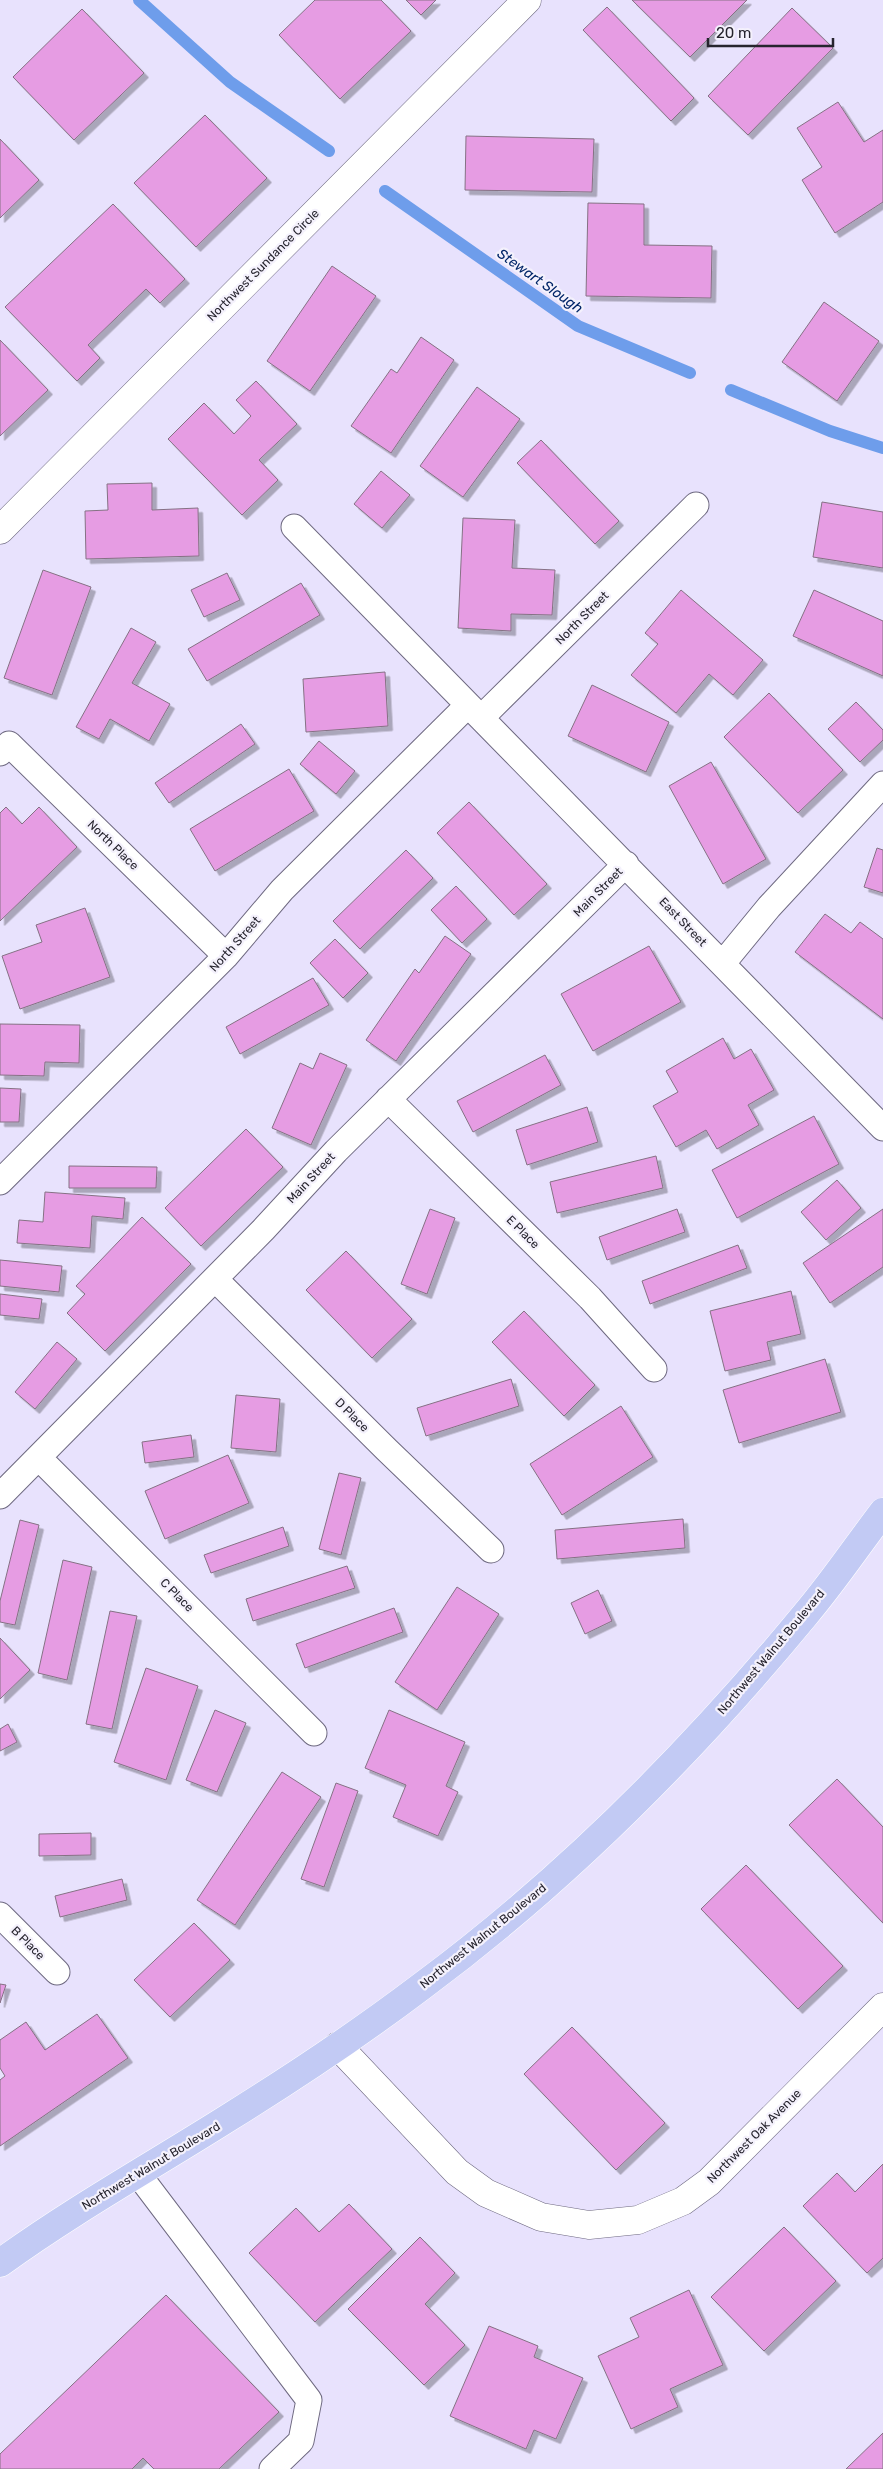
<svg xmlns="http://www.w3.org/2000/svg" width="883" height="2469" font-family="Rubik,sans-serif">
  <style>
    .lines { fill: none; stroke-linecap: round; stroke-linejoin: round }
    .stream { stroke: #6e9deb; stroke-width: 12 }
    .building { fill: #e69ce3; stroke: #857184; filter: url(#shadow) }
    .service-casing { stroke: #6e6980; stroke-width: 27 }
    .minor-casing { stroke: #6e6980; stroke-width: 29 }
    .primary-casing { stroke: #fff; stroke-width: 29 }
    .service { stroke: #fff; stroke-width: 25 }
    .minor { stroke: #fff; stroke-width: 28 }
    .primary { stroke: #c2caf4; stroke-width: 28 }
    .labels { text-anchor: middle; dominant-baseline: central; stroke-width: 4.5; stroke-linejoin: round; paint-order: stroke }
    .street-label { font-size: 12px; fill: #26242e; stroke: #f4f1fc }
    .water-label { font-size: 14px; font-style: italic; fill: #002568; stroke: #f4f1fc }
  </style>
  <defs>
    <filter id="shadow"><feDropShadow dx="4.5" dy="4.5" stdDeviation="0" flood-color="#0004"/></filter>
  </defs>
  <rect width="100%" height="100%" fill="#e8e2fd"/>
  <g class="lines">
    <path class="stream" d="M 139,0 L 230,82 L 329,151
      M 385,191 L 578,326 L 690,373
      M 731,390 L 830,431 L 883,448"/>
  </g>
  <path class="building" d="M 315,0 L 381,0 L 411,31 L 340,99 L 279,35 Z
    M 406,0 L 436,0 L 421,15 Z
    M 632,0 L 747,0 L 690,57 Z
    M 607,7 L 694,98 L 671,121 L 583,30 Z
    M 792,8 L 833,48 L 748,135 L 708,96 Z
    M 82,9 L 144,73 L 74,140 L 13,77 Z
    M 838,102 L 864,142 L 883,130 L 883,202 L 835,233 L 802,180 L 822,167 L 797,128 Z
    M 205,115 L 267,178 L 196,247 L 134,183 Z
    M 466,136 L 594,139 L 592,192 L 465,190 Z
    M 0,139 L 39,180 L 0,218 Z
    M 588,203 L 644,204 L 644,245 L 712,246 L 711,298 L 586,296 Z
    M 113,204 L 185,279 L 160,303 L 146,289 L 88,345 L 100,358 L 77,381 L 5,307 Z
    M 332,266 L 376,296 L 310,391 L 267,361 Z
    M 824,302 L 879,341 L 837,401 L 782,362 Z
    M 421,337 L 454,360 L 391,453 L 351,426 L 391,369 L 397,373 Z
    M 0,340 L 48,390 L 0,436 Z
    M 256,381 L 297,424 L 259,460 L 278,480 L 242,515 L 168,439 L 204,403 L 234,434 L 251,416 L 236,400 Z
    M 477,387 L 520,419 L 463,497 L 420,466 Z
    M 541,440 L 619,521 L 595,544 L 517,463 Z
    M 381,471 L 410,495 L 382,528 L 354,504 Z
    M 152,483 L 152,510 L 198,508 L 199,556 L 86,559 L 85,511 L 108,510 L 107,484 Z
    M 822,502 L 883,512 L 883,568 L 813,557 Z
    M 463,518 L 515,520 L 512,568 L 555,570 L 552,615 L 511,614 L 511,631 L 458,628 Z
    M 43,570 L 91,587 L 52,695 L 4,678 Z
    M 227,573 L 240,600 L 204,617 L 191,590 Z
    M 301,583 L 320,615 L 207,681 L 188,649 Z
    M 681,590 L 763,660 L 733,695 L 709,674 L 676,713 L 631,675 L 658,644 L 645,633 Z
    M 814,590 L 883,621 L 883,676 L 793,636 Z
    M 131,628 L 156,642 L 132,683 L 170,704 L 149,741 L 110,719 L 99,739 L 76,727 Z
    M 385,672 L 388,726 L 306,732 L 303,679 Z
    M 592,685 L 669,722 L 646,772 L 568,736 Z
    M 769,693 L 843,770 L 798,813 L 724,737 Z
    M 856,702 L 883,730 L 883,740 L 860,762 L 828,729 Z
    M 241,724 L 255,744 L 169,803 L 155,783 Z
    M 319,741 L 355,771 L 336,794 L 300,764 Z
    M 711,762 L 766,859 L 723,884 L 669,786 Z
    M 289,769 L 314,811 L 215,871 L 190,829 Z
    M 469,802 L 547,884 L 514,915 L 437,833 Z
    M 6,807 L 22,824 L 39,807 L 77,847 L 0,921 L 0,813 Z
    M 877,848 L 883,850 L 883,893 L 864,887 Z
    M 406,850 L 433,878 L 360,949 L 333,921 Z
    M 456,886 L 487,919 L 462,943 L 431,910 Z
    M 85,908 L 110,977 L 20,1009 L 2,956 L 42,942 L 36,925 Z
    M 825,914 L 851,933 L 860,922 L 883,939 L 883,1019 L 795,952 Z
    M 445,936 L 471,954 L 396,1061 L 366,1040 L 415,969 L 419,973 Z
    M 335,939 L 368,973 L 343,998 L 310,963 Z
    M 649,946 L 681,1002 L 593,1051 L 561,994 Z
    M 313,978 L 329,1005 L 240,1054 L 226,1027 Z
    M 0,1024 L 80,1025 L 79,1063 L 45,1062 L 44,1076 L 0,1075 Z
    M 723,1038 L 734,1059 L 751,1049 L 774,1090 L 748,1105 L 759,1125 L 717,1149 L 706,1130 L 676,1147 L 653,1106 L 678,1092 L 666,1071 Z
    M 320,1053 L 347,1065 L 311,1145 L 272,1128 L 300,1063 L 313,1069 Z
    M 545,1055 L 561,1085 L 473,1132 L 457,1101 Z
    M 0,1088 L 21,1089 L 19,1122 L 0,1122 Z
    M 587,1107 L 598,1142 L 527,1165 L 516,1130 Z
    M 814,1116 L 839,1164 L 737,1218 L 712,1170 Z
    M 246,1129 L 283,1167 L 201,1246 L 165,1208 Z
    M 656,1156 L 663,1188 L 557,1213 L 550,1182 Z
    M 69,1166 L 157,1167 L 156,1188 L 69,1188 Z
    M 837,1180 L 861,1208 L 826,1240 L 801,1212 Z
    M 45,1192 L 125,1198 L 123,1219 L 92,1216 L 90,1248 L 17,1243 L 19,1220 L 43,1222 Z
    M 430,1209 L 455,1218 L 427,1294 L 401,1284 Z
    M 677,1209 L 685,1232 L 607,1260 L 599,1237 Z
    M 883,1209 L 883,1267 L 830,1303 L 803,1263 Z
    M 142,1217 L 191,1264 L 105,1351 L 67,1313 L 85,1294 L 76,1286 Z
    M 738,1245 L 747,1268 L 650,1304 L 642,1281 Z
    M 346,1251 L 412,1319 L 372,1358 L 306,1290 Z
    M 0,1260 L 62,1266 L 59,1292 L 0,1286 Z
    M 791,1291 L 801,1334 L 767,1342 L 771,1360 L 725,1371 L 710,1311 Z
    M 0,1294 L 42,1299 L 39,1319 L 0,1315 Z
    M 524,1311 L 595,1385 L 564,1416 L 492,1342 Z
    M 57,1342 L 77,1359 L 35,1409 L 15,1392 Z
    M 825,1359 L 841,1412 L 739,1443 L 723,1390 Z
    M 511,1379 L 519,1406 L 426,1436 L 417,1408 Z
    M 236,1395 L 280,1399 L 276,1452 L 231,1448 Z
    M 621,1406 L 653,1457 L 562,1515 L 530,1464 Z
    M 191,1435 L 194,1457 L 145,1463 L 142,1442 Z
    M 228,1455 L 249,1503 L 165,1539 L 145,1491 Z
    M 339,1473 L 361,1478 L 341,1555 L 319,1549 Z
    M 683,1519 L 685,1548 L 557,1559 L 555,1530 Z
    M 20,1520 L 39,1525 L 15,1625 L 0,1622 L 0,1601 Z
    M 283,1527 L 289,1546 L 211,1573 L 204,1555 Z
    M 63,1560 L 92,1567 L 67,1680 L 38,1673 Z
    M 347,1566 L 355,1588 L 253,1621 L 246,1599 Z
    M 457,1587 L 499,1614 L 437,1710 L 395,1682 Z
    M 598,1590 L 612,1621 L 585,1634 L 571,1603 Z
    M 394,1608 L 403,1632 L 305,1668 L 296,1644 Z
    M 110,1611 L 137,1616 L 112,1729 L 86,1724 Z
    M 0,1638 L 30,1670 L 0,1699 Z
    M 146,1668 L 198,1686 L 166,1780 L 114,1762 Z
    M 215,1710 L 246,1723 L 217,1792 L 186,1780 Z
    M 389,1710 L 465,1742 L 446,1786 L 458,1792 L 438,1836 L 393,1817 L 406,1785 L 365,1768 Z
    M 8,1724 L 17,1742 L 0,1751 L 0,1729 Z
    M 282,1772 L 321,1797 L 235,1925 L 197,1900 Z
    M 837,1779 L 883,1827 L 883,1923 L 789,1825 Z
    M 336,1783 L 358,1791 L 324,1887 L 301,1879 Z
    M 91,1833 L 91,1855 L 39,1856 L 39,1834 Z
    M 746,1865 L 843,1966 L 798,2009 L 701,1909 Z
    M 122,1879 L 127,1900 L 60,1917 L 55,1896 Z
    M 194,1923 L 230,1960 L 170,2017 L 134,1980 Z
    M 0,1984 L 6,1985 L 0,2003 Z
    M 97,2014 L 128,2058 L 0,2146 L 0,2080 L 5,2076 L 0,2068 L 0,2040 L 26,2022 L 45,2050 Z
    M 572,2027 L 665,2123 L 616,2170 L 524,2074 Z
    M 883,2164 L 883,2258 L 867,2273 L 803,2206 L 837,2173 L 855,2192 Z
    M 349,2204 L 392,2249 L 315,2322 L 249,2253 L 296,2208 L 319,2232 Z
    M 784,2227 L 836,2281 L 764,2351 L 711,2297 Z
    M 420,2237 L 455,2273 L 425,2304 L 465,2345 L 424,2385 L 348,2309 Z
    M 689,2290 L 723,2365 L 670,2389 L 678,2407 L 631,2429 L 598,2356 L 639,2337 L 630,2318 Z
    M 166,2295 L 279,2412 L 219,2469 L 154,2469 L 143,2458 L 132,2469 L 0,2469 L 0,2454 Z
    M 489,2326 L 538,2346 L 534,2357 L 583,2378 L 556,2439 L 534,2430 L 526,2449 L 450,2416 Z
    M 883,2433 L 883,2469 L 846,2469 Z"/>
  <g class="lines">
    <defs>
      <path id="service" d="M 294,527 L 481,718 L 696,505
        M 481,718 L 883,1128
        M 0,753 L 9,744 L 226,956
        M 723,963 L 769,907 L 883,784
        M 388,1099 L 590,1298 L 654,1369
        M 0,1182 L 226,956 L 282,890 L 468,705
        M 215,1279 L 387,1450 L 491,1550
        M 39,1458 L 314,1733
        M 0,1496 L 263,1230 L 336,1151 L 626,864
        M 0,1915 L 57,1972
        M 138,2174 L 309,2400 L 301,2441 L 272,2469"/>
      <path id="minor" d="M 0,530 L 527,0
        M 338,2046 L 457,2172 L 486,2193 L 541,2217 L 589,2225 L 638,2220 L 683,2201 L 709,2182 L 883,2007"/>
      <path id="primary" d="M 0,2263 C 73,2210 152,2166 228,2118 C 294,2077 360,2033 422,1986 C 565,1880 692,1752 805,1615 C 833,1582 857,1546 883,1512"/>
    </defs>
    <use href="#service" class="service-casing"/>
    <use href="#minor" class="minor-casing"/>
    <use href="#primary" class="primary-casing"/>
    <use href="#service" class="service"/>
    <use href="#minor" class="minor"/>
    <use href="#primary" class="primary"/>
  </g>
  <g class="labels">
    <g class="street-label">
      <text transform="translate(263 265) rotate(-45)">Northwest Sundance Circle</text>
      <text transform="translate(582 618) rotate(-45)">North Street</text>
      <text transform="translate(113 845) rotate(44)">North Place</text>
      <text transform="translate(598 892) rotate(-45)">Main Street</text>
      <text transform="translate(683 922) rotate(46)">East Street</text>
      <text transform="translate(235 944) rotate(-48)">North Street</text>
      <text transform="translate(311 1178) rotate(-47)">Main Street</text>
      <text transform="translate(523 1232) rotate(45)">E Place</text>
      <text transform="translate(352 1415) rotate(45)">D Place</text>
      <text transform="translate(177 1595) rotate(45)">C Place</text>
      <text transform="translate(771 1652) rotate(-50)">Northwest Walnut Boulevard</text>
      <text transform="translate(483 1936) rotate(-39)">Northwest Walnut Boulevard</text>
      <text transform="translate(28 1943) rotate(45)">B Place</text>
      <text transform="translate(754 2136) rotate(-45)">Northwest Oak Avenue</text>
      <text transform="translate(151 2166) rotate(-31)">Northwest Walnut Boulevard</text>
    </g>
    <g class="water-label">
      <text transform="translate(540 281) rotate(35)">Stewart Slough</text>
    </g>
  </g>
  <path d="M708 38v8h125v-8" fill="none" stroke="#26242e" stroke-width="2.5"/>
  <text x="716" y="38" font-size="15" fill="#26242e" stroke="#f4f1fc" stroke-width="4" paint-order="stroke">20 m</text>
</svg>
